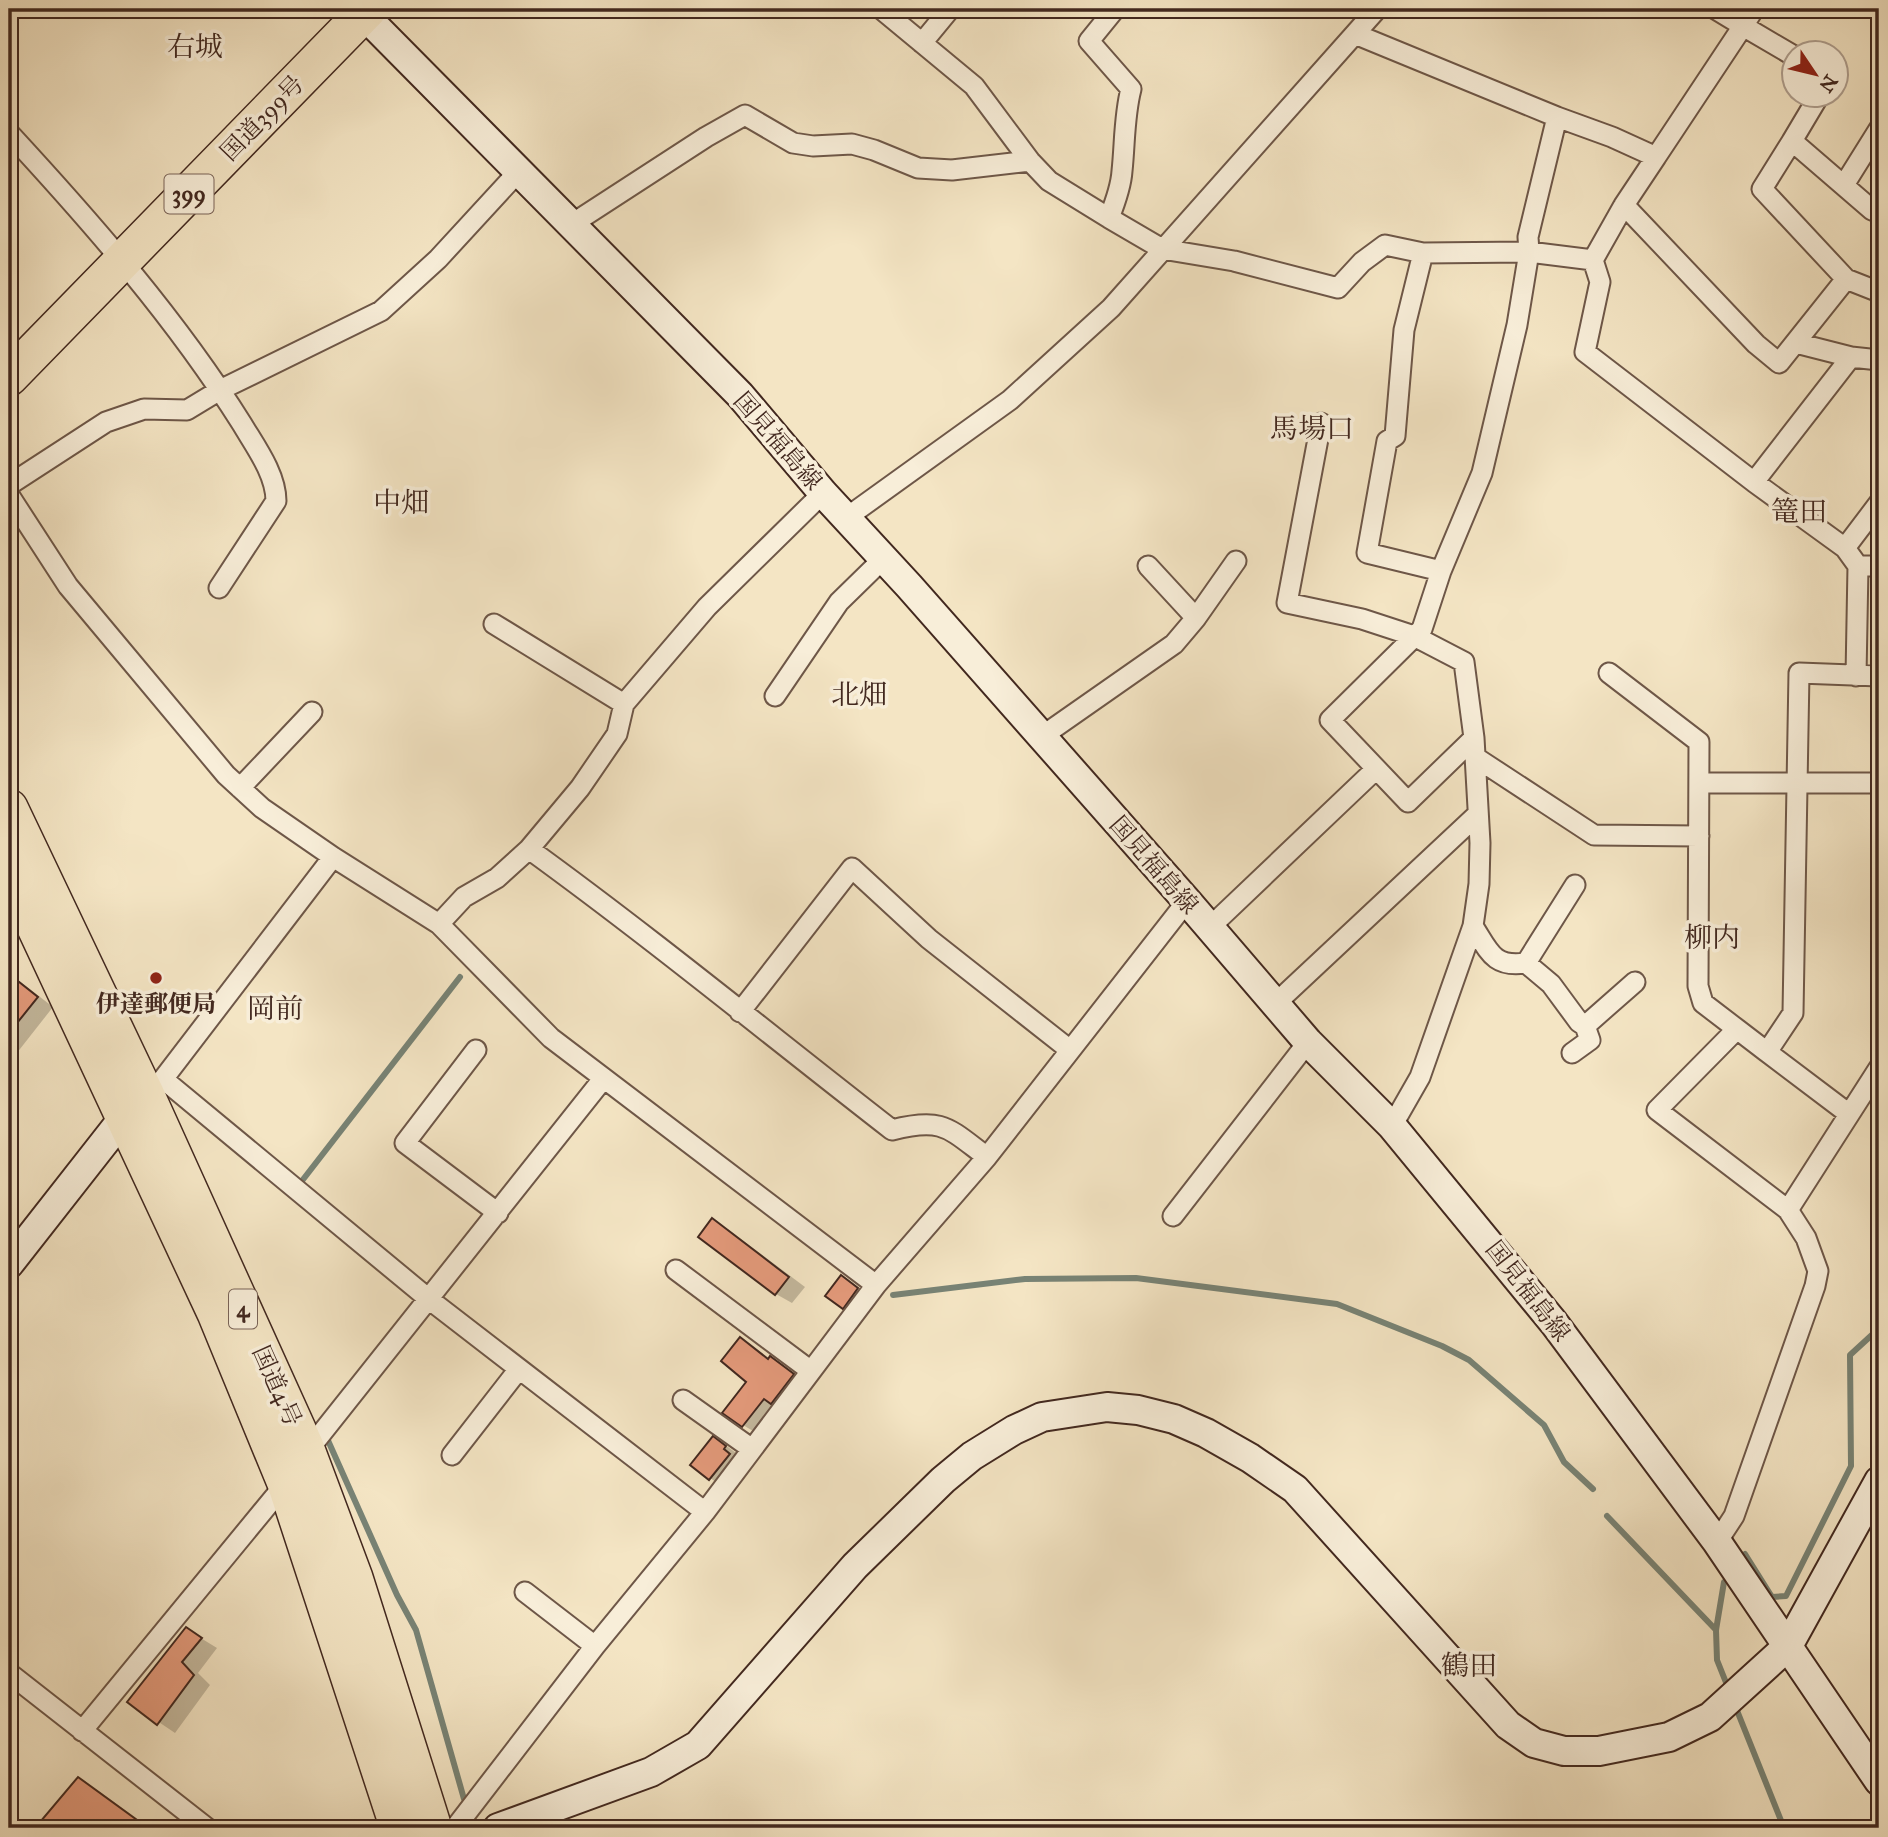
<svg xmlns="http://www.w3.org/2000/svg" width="1888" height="1837" font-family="'IM FELL Great Primer','Noto Serif JP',serif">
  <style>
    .shadow { fill: #0003 }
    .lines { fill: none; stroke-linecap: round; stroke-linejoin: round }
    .stream { stroke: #788375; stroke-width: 6 }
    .building { fill: #e49a7b; stroke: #42281f; stroke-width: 2 }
    .street-casing { stroke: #6e5748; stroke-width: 23 }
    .secondary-casing { stroke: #42281f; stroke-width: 32 }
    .highway-casing { stroke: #42281f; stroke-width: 40 }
    .street { stroke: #f8eed9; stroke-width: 19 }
    .secondary { stroke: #f8eed9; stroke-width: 28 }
    .highway { stroke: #f4e5c4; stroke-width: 37 }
    .poi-dot { fill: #8f2418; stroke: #f8eed9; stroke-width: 2.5 }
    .labels { text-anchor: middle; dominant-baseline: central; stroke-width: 7; stroke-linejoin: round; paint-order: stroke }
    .shield { fill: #f8eed9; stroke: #796357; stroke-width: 2 }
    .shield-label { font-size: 23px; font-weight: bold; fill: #42281f }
    .street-label { font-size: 24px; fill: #42281f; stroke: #f8eed9 }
    .poi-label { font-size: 24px; font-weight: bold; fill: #42281f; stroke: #f8eed9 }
    .quarter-label { font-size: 28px; fill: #42281f; stroke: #f8eed9 }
  </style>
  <rect width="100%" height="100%" fill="#f4e5c4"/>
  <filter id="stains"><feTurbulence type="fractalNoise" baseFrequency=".00286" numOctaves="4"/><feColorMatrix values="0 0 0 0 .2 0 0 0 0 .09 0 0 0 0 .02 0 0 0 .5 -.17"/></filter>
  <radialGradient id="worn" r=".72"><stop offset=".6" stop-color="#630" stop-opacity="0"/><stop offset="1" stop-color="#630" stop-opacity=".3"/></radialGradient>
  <path class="shadow" d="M 9,973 L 53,1007 L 9,1063 Z
    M 712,1220 L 729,1230 L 805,1287 L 792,1303 L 776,1294 L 700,1237 Z
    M 841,1277 L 868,1295 L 854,1313 L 844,1307 Z
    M 740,1339 L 803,1381 L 775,1404 L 753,1431 L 743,1425 L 749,1381 Z
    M 724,1444 L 736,1453 L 733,1457 L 739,1461 L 720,1485 L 692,1465 Z
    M 186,1629 L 217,1648 L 198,1673 L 210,1685 L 175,1733 L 129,1702 Z
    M 78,1779 L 100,1792 L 150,1828 L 38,1828 Z"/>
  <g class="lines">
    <path class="stream" d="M 298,1186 L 460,977
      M 893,1295 L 1025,1279 L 1136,1278 L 1337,1304 L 1442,1346 L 1469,1360 L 1544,1425 L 1564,1462 L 1593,1489
      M 326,1436 L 397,1595 L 416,1630 L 464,1799
      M 1607,1516 L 1716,1630
      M 1745,1554 L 1772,1597 L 1786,1596 L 1851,1466 L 1850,1355 L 1874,1333 L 1878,1326 L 1874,1280 L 1879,1242
      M 1724,1582 L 1716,1630 L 1717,1660 L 1729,1690
      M 1734,1703 L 1784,1828"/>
  </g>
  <path class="building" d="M 9,974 L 38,997 L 9,1033 Z
    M 712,1218 L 789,1277 L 775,1295 L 698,1237 Z
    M 841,1275 L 858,1288 L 843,1309 L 825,1296 Z
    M 740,1337 L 768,1359 L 770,1356 L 794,1374 L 771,1404 L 764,1399 L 742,1427 L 722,1413 L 746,1382 L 721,1361 Z
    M 713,1436 L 726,1446 L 724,1449 L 730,1454 L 709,1480 L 690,1465 Z
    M 186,1627 L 202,1638 L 182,1662 L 194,1675 L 157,1725 L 127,1702 Z
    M 78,1777 L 148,1828 L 35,1828 Z"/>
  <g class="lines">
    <defs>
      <path id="street" d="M 881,9 L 974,86 L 1030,161 L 1049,181 L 1109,218 L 1162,249 L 1234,261 L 1338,288 L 1362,262 L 1385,245 L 1423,253 L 1529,252 L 1593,260 L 1600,282 L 1585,352 L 1754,482 L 1845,548 L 1858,566 L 1856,676
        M 1715,9 L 1743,26 L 1754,9
        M 1355,34 L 1557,117 L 1612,137 L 1656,157 L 1743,26 L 1794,56
        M 922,43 L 950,9
        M 1820,94 L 1792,141 L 1872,210 L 1879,213
        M 9,133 C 93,224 176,319 242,424 C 255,446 276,474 276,501 L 219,588
        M 1792,141 L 1762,189 L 1846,279 L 1879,292
        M 1844,185 L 1879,129
        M 1624,205 L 1756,344 L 1779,363 L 1846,279
        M 1109,218 C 1115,203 1121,187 1122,171 C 1125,143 1124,116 1131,89 L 1089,41 L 1115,9
        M 572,224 L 706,137 L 745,115 L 793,143 L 813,146 L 852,144 L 874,150 L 918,168 L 952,170 L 1030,161
        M 1423,253 L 1404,330 L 1395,436 L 1387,441 L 1367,553 L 1441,571 L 1482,473 L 1517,325 L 1529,252 L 1528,237 L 1557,117
        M 1593,260 L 1624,205 L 1656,157
        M 1796,343 L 1851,357
        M 1321,423 L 1287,603 L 1362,619 L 1414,636 L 1464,662 L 1474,738 L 1480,843 L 1479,884 L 1473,926 L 1420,1077 L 1392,1126
        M 1754,482 L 1851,357 L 1879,360
        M 9,485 L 106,422 L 144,409 L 187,410 L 220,390 L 381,311 L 438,259 L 518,172
        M 9,495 L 68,586 L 226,775 L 262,808 L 333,857 L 439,924 L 551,1038 L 876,1285
        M 846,518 L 1010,400 L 1111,308 L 1377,9
        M 1845,548 L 1879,503
        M 1148,566 L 1196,618
        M 1858,566 L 1879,566
        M 1441,571 L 1422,629 L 1330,720 L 1408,802 L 1474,738
        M 494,624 L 624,704
        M 1609,673 L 1699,742 L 1698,986 L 1703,1003 L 1737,1029
        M 775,696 L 839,602 L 884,558
        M 1041,737 L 1174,644 L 1196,618 L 1236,561
        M 1475,757 L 1594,835 L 1699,836
        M 1699,783 L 1879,783
        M 240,788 L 312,712
        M 529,849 C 653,939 771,1036 892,1130 C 943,1117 948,1128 987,1157
        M 439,924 L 464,897 L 497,878 L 529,849 L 580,788 L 617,734 L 624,704 L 707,607 L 823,493
        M 1473,926 C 1489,951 1493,968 1526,963 L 1551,984 L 1579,1022 L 1585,1026 L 1635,982
        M 1209,928 L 1376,769
        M 1526,963 L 1575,885
        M 1276,1003 L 1478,814
        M 740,1012 L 852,868 L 929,939 L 1070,1050
        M 476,1050 L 405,1143 L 498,1213
        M 1767,1052 L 1849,1114
        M 1572,1053 L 1590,1040 L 1585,1026
        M 163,1079 L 430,1300 L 705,1512
        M 157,1087 L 333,857
        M 1788,1210 L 1879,1068
        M 1173,1216 L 1308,1042
        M 676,1270 L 811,1371
        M 683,1400 L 752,1449
        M 305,1447 L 317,1439 L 603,1079
        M 452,1455 L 519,1369
        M 1717,1542 L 1734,1516 L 1815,1286 L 1818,1271 L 1806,1238 L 1788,1210 L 1657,1110 L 1737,1029 L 1767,1052 L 1793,1013 L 1799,673 L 1879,676
        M 525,1592 L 595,1646
        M 9,1673 L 207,1828
        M 82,1731 L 286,1483
        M 455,1828 L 595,1646 L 705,1512 L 876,1285 L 987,1157 L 1187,901"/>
      <path id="secondary" d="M 358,9 L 740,395 L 823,493 L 909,586 L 1187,901 L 1308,1042 L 1392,1126 L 1554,1323 L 1717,1542 L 1879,1781
        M 9,1264 L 125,1116
        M 498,1828 L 651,1772 L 698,1745 L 855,1566 L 943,1480 L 972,1456 L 1014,1430 L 1042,1417 L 1107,1407 L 1138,1410 L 1174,1419 L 1206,1433 L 1250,1458 L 1295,1489 L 1508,1725 L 1534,1743 L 1564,1751 L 1599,1751 L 1669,1737 L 1710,1717 L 1788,1646 L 1879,1481"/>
      <path id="highway" d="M 9,377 L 368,9
        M 9,808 L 148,1100 L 305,1447 L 354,1578 L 433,1828
        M 9,870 L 216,1313 L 286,1483 L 399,1828"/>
    </defs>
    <use href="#street" class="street-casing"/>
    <use href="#secondary" class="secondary-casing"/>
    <use href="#highway" class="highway-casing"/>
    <use href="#street" class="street"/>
    <use href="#secondary" class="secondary"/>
    <use href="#highway" class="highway"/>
  </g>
  <circle class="poi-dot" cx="156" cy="978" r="7"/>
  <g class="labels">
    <g class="shield">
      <rect x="164.5" y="174.5" width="49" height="39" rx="5"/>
      <rect x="229" y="1289.5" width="28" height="39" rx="5"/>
    </g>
    <g class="shield-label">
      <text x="189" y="194">399</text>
      <text x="243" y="1309">4</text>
    </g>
    <g class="street-label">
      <text transform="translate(262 118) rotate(-46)">国道399号</text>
      <text transform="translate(778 441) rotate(49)">国見福島線</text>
      <text transform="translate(1154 865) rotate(49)">国見福島線</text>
      <text transform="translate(1528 1291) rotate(52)">国見福島線</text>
      <text transform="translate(277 1386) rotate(66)">国道4号</text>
    </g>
    <g class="poi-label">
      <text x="156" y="1004">伊達郵便局</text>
    </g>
    <g class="quarter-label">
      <text x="195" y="46">右城</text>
      <text x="1312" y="428">馬場口</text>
      <text x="401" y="502">中畑</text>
      <text x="1799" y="511">篭田</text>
      <text x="859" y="694">北畑</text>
      <text x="1712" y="937">柳内</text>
      <text x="275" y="1008">岡前</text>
      <text x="1469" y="1665">鶴田</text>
    </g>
  </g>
  <rect width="1888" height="1837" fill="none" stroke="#f4e5c4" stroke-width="35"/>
  <rect x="10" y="10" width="1867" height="1816" fill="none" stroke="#42281f" stroke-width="3.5"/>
  <rect x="18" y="18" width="1853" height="1802" fill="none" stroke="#42281f" stroke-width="2"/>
  <g transform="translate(1815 74) rotate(125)"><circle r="33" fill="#f8eed9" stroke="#af9f8f" stroke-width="2"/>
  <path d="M0-5L12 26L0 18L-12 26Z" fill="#8f2418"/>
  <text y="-10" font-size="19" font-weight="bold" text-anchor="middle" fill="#42281f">N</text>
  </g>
  <rect width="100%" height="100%" filter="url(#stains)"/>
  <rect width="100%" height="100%" fill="url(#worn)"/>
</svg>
